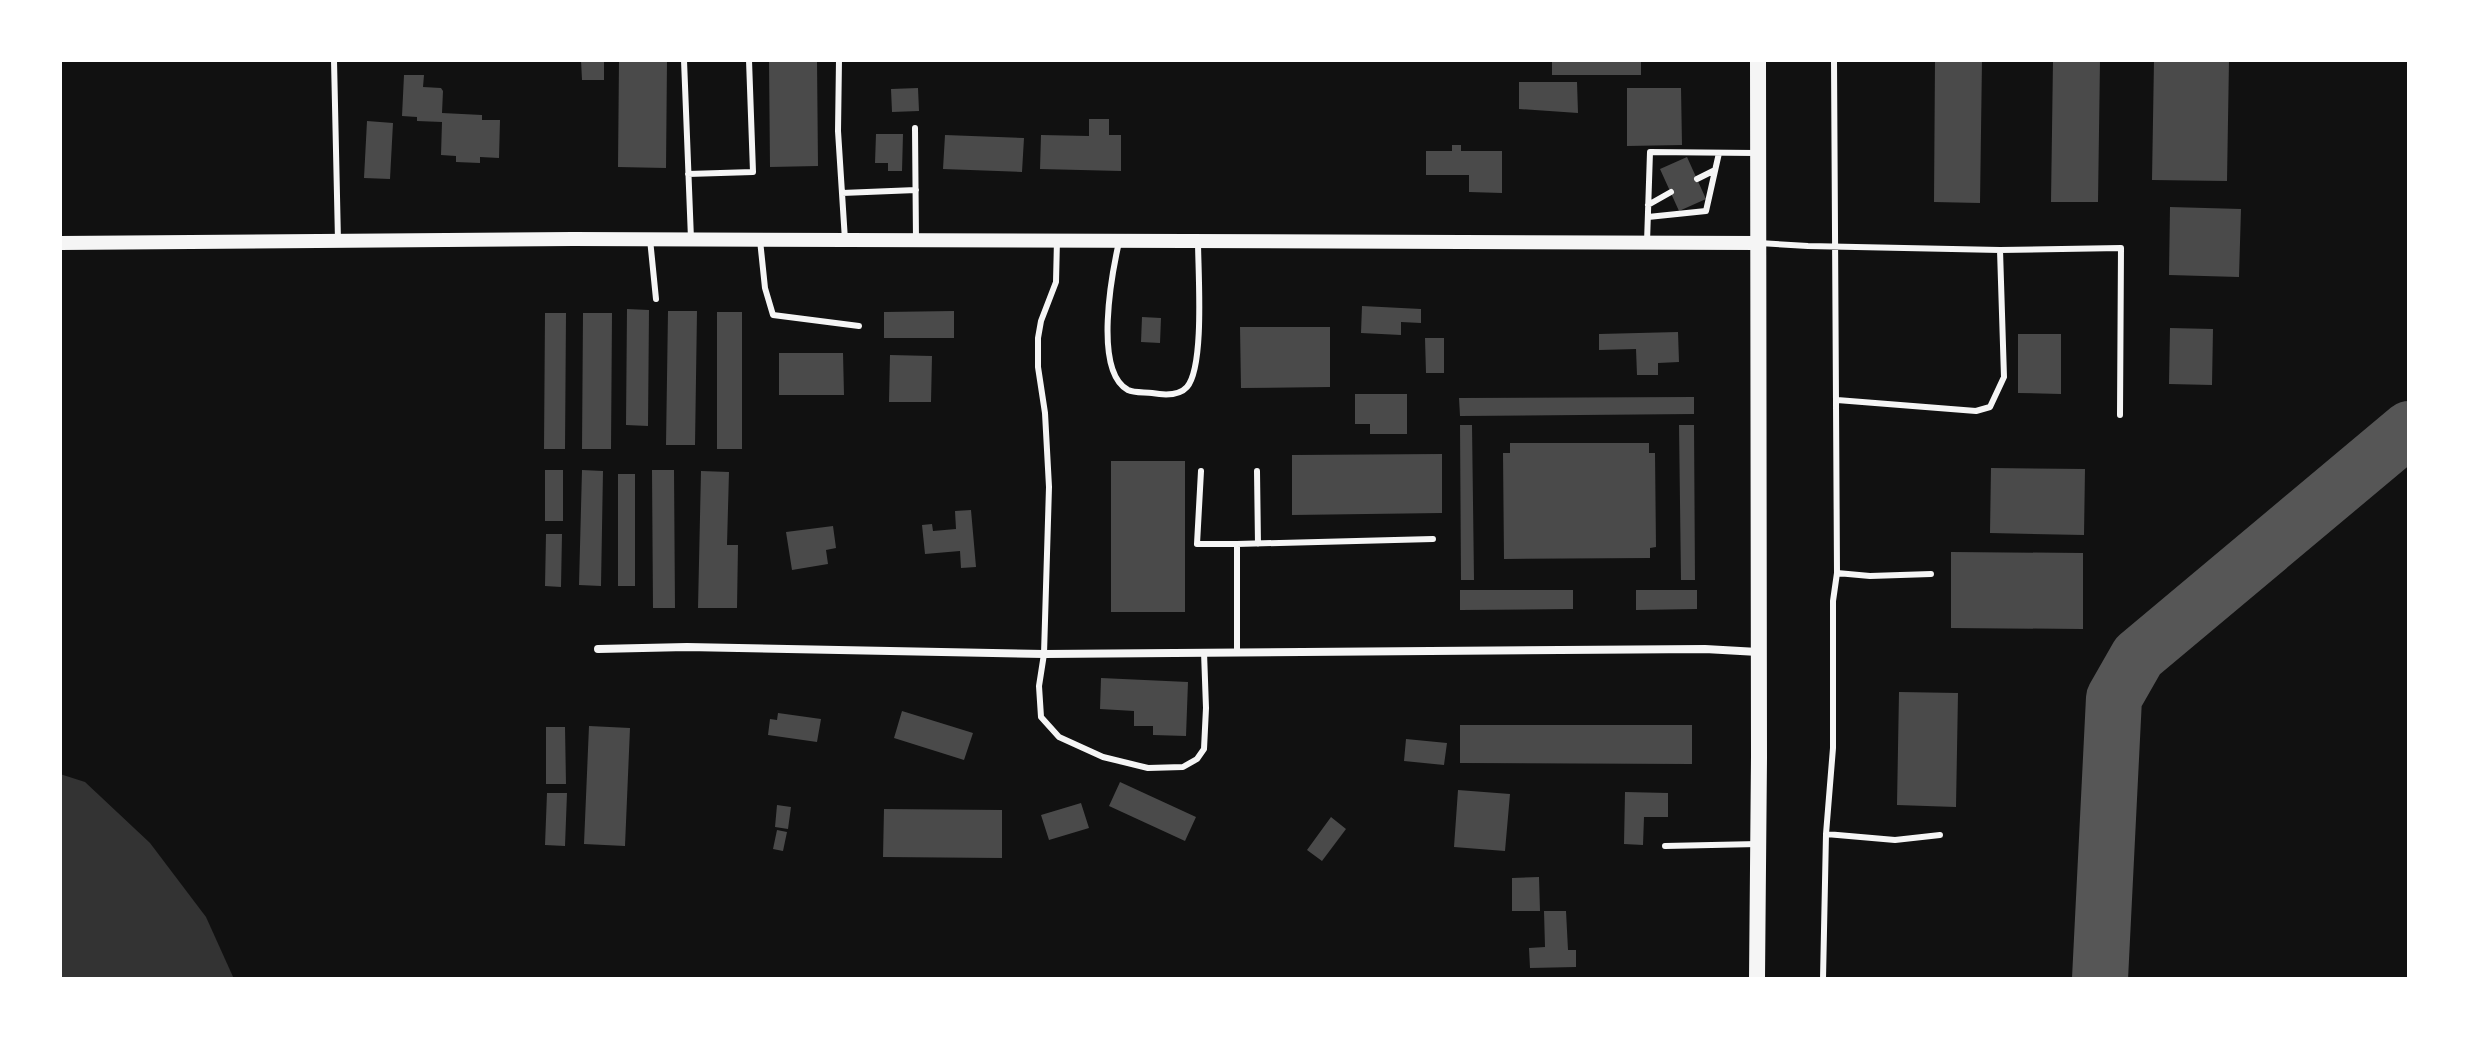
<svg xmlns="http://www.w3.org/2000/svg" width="2469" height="1039" font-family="Mulish,sans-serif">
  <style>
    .water { fill: #333 }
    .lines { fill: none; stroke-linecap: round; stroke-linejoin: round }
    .taxiway { stroke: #565656; stroke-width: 56 }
    .building { fill: #4a4a4a }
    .service { stroke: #f5f5f5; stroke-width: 6 }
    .minor { stroke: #f5f5f5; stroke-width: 8 }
    .tertiary { stroke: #f5f5f5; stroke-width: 14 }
    .secondary { stroke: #f5f5f5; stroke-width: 16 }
  </style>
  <rect width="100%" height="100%" fill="#111"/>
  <path class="water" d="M 60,774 L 85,782 L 150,843 L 206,917 L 234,979 L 60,979 Z"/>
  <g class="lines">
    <path class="taxiway" d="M 2100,979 L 2114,698 L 2138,656 L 2409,429"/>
  </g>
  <path class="building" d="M 581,60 L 604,60 L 604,80 L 582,80 Z
    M 619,60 L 667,60 L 666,168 L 618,167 Z
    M 769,60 L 817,60 L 818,166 L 770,167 Z
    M 1552,60 L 1641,60 L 1641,75 L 1552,75 Z
    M 1935,60 L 1982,60 L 1980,203 L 1934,202 Z
    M 2053,60 L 2100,60 L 2098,202 L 2051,202 Z
    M 2154,60 L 2229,60 L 2227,181 L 2152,180 Z
    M 404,75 L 424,75 L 423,87 L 441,88 L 443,91 L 442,113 L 482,115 L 482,120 L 500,120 L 499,158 L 480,157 L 480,163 L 456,162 L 456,156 L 441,155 L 442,122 L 417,121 L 417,117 L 402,116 Z
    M 1519,82 L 1577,82 L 1578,113 L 1519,109 Z
    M 918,88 L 919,111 L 892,112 L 891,89 Z
    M 1627,88 L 1681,88 L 1682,145 L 1627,146 Z
    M 1089,119 L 1109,119 L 1109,135 L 1121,135 L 1121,171 L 1040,169 L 1041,135 L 1089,136 Z
    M 367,121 L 393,123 L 390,179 L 364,178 Z
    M 876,134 L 903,134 L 902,171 L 888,171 L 888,163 L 875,163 Z
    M 945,135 L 1024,138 L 1022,172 L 943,169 Z
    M 1452,145 L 1461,145 L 1461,151 L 1502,151 L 1502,193 L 1469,192 L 1469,175 L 1426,175 L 1426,151 L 1452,151 Z
    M 1687,157 L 1706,199 L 1679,211 L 1660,169 Z
    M 2170,207 L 2241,209 L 2239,277 L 2169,275 Z
    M 1362,306 L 1421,309 L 1421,323 L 1401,322 L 1401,335 L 1361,333 Z
    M 627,309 L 649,310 L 648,426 L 626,425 Z
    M 668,311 L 697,311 L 695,445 L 666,445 Z
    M 954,311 L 954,338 L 884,338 L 884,312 Z
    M 717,312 L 742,312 L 742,449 L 717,449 Z
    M 545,313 L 566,313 L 565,449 L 544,449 Z
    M 583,313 L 612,313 L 611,449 L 582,449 Z
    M 1142,317 L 1161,318 L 1160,343 L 1141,342 Z
    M 1240,327 L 1330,327 L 1330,387 L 1241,388 Z
    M 2170,328 L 2213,329 L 2212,385 L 2169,384 Z
    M 1678,332 L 1679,362 L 1658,363 L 1658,375 L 1637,375 L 1636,349 L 1599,350 L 1599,334 Z
    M 2018,334 L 2061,334 L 2061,394 L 2018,393 Z
    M 1425,338 L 1444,338 L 1444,373 L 1426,373 Z
    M 779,353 L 843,353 L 844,395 L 779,395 Z
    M 890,355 L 932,356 L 931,402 L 889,402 Z
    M 1355,394 L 1407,394 L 1407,434 L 1370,434 L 1370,424 L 1355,424 Z
    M 1694,397 L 1694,414 L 1460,416 L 1459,398 Z
    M 1460,425 L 1472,425 L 1474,580 L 1461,580 Z
    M 1679,425 L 1694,425 L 1695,580 L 1681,580 Z
    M 1510,443 L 1649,443 L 1649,453 L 1655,453 L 1656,547 L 1650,548 L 1650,558 L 1504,559 L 1503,453 L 1510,453 Z
    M 1442,454 L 1442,513 L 1292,515 L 1292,455 Z
    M 1111,461 L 1185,461 L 1185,612 L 1111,612 Z
    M 1991,468 L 2085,469 L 2084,535 L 1990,533 Z
    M 545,470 L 563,470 L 563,521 L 545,521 Z
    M 582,470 L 603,471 L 601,586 L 579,585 Z
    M 652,470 L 674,470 L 675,608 L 653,608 Z
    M 701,471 L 729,472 L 727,545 L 738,545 L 737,608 L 698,608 Z
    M 618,474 L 635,474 L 635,586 L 618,586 Z
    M 971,510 L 976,567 L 961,568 L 960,551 L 925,554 L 922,525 L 932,524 L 933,531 L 956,529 L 955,511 Z
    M 833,526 L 836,548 L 826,550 L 828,564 L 792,570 L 786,532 Z
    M 546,534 L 562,534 L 561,587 L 545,586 Z
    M 1951,552 L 2083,553 L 2083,629 L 1951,628 Z
    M 1460,590 L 1573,590 L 1573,609 L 1460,610 Z
    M 1636,590 L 1697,590 L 1697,609 L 1636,610 Z
    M 1101,678 L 1188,682 L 1186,736 L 1153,735 L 1153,726 L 1134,726 L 1134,711 L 1100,709 Z
    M 1899,692 L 1958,693 L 1956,807 L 1897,805 Z
    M 902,711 L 973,733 L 964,760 L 894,738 Z
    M 778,713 L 821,719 L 817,742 L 768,735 L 770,719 L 777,720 Z
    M 1460,725 L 1692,725 L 1692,764 L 1460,763 Z
    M 589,726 L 630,728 L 625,846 L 584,844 Z
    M 546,727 L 565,727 L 566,784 L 546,784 Z
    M 1406,739 L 1447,743 L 1444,765 L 1404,761 Z
    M 1120,782 L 1196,817 L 1185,841 L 1109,806 Z
    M 1458,790 L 1510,794 L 1505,851 L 1454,847 Z
    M 1625,792 L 1668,793 L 1668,817 L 1644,817 L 1643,845 L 1624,844 Z
    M 547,793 L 567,793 L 565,846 L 545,845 Z
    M 1081,803 L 1089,828 L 1049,840 L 1041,815 Z
    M 777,805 L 791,807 L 788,829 L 775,827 Z
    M 884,809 L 1002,810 L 1002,858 L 883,857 Z
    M 1331,817 L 1346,829 L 1322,861 L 1307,850 Z
    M 777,830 L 787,832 L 783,851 L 773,849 Z
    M 1539,877 L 1540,911 L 1512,911 L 1512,878 Z
    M 1544,911 L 1566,911 L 1568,950 L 1576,950 L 1576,967 L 1530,968 L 1529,948 L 1545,947 Z"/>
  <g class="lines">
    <path class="service" d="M 334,60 L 338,241
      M 684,60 L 691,239
      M 839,60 L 838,131 L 845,240
      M 1834,60 L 1837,573 L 1870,576 L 1931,574
      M 915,128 L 916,240
      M 688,174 L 753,172 L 749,60
      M 1697,179 L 1715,170
      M 842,193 L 916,190
      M 1648,205 L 1671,192
      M 1648,217 L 1706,211 L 1719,153
      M 650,239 L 656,299
      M 760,240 L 765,288 L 773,315 L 859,326
      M 1057,240 L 1056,282 L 1041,321 L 1038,338 L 1038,367 L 1045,413 L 1049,487 L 1044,654 L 1039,686 L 1041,717 L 1059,737 L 1103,757 L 1148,768 L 1183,767 L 1197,759 L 1204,749 L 1206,708 L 1204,652
      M 1119,242 C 1112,273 1093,371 1128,390 C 1134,393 1145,392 1152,393 C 1163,395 1179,396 1187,387 C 1205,366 1198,271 1198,241
      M 1647,242 L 1650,152 L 1755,153
      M 1759,243 L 1808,246 L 2000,250 L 2004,377 L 1990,407 L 1976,411 L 1837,400
      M 2000,250 L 2121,248 L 2120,415
      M 1201,471 L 1197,544 L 1237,544 L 1237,652
      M 1257,471 L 1258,544
      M 1237,544 L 1433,539
      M 1826,834 L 1895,840 L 1940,835
      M 1665,846 L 1758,844
      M 1823,979 L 1826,834 L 1833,748 L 1833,601 L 1837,573"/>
    <path class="minor" d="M 598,649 L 687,647 L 1044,654 L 1705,649 L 1758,652"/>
    <path class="tertiary" d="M 60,243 L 573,239 L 1759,243"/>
    <path class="secondary" d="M 1757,979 L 1759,757 L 1758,60"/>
  </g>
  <rect width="2469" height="1039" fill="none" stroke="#ffffff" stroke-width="124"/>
</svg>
